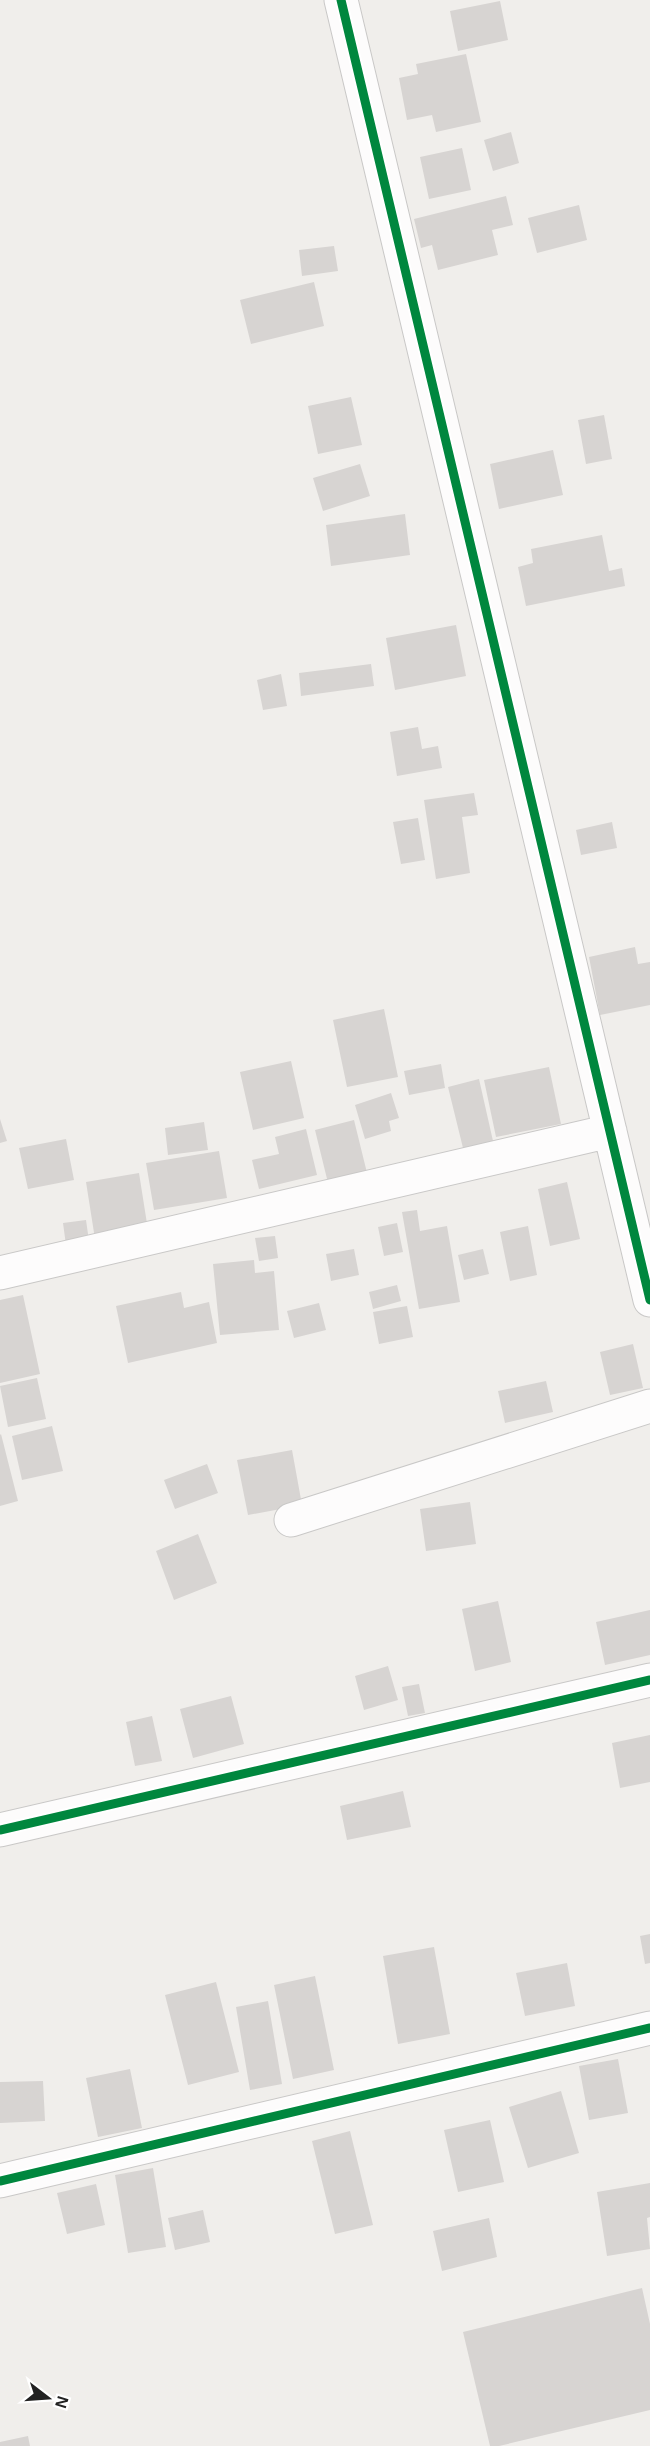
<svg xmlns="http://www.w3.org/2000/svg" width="650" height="2446" font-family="Helvetica,sans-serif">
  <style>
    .building { fill: #d7d4d2 }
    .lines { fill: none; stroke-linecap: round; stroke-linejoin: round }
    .minor-casing { stroke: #c9c8c7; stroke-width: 35 }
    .tertiary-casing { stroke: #c9c8c7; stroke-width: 35 }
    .minor { stroke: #fdfcfc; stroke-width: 33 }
    .tertiary { stroke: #fdfcfc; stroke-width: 33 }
    .cycleway-casing { stroke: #fff; stroke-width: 13 }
    .cycleway { stroke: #00873e; stroke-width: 9 }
  </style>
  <rect width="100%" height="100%" fill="#f0eeeb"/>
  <path class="building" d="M 500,1 L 508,40 L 458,51 L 450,11 Z
    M 466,54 L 481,122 L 436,132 L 432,115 L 407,120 L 399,78 L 418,74 L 416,64 Z
    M 511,132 L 519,163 L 493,171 L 484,140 Z
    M 462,148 L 471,190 L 429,199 L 420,157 Z
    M 506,196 L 513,225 L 492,230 L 498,255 L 438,270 L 432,245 L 421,248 L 414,219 Z
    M 579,205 L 587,240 L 537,253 L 528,218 Z
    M 334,246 L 338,271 L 302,276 L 299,250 Z
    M 314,282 L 324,326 L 251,344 L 240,300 Z
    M 351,397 L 362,445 L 318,454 L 308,406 Z
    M 604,415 L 612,459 L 586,464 L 578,420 Z
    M 553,450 L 563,495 L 499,509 L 490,464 Z
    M 360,464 L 370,496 L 323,511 L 313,478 Z
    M 405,514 L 410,555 L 331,566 L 326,525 Z
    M 602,535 L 609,571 L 622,568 L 625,586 L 526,606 L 518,567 L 533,563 L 531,549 Z
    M 456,625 L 466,676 L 395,690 L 386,638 Z
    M 371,664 L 374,686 L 301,696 L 299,673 Z
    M 281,674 L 287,706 L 263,710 L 257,680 Z
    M 418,727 L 422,749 L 438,746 L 442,768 L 397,776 L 390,732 Z
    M 474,793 L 478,815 L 462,817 L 470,873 L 436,879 L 424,800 Z
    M 418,818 L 425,860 L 401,864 L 393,822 Z
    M 612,822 L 617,848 L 581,855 L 576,830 Z
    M 635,947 L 638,964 L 650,962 L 650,1005 L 600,1015 L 589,957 Z
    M 384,1009 L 398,1077 L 347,1087 L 333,1020 Z
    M 291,1061 L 304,1118 L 253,1130 L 240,1072 Z
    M 441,1064 L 445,1088 L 409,1095 L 404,1071 Z
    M 549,1067 L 561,1124 L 496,1137 L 484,1080 Z
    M 479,1079 L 493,1141 L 463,1148 L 448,1087 Z
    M 391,1093 L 399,1118 L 389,1121 L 391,1131 L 365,1139 L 355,1105 Z
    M 0,1119 L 7,1141 L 0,1143 Z
    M 354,1120 L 368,1177 L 329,1187 L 315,1130 Z
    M 204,1122 L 208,1150 L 168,1155 L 165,1128 Z
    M 306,1129 L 317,1175 L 259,1189 L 252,1160 L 279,1154 L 275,1137 Z
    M 66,1139 L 74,1180 L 28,1189 L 19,1148 Z
    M 219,1151 L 227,1198 L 154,1210 L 146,1163 Z
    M 139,1173 L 148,1230 L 95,1239 L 86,1182 Z
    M 567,1182 L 580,1239 L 550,1246 L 538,1189 Z
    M 417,1210 L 420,1231 L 447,1226 L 460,1302 L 419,1309 L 402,1212 Z
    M 86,1220 L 89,1241 L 66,1245 L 63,1223 Z
    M 397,1223 L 403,1252 L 384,1256 L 378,1227 Z
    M 528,1226 L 537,1275 L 510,1281 L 500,1232 Z
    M 275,1236 L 278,1258 L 259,1261 L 255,1238 Z
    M 354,1249 L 359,1275 L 331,1281 L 326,1254 Z
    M 483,1249 L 489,1274 L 464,1280 L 458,1255 Z
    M 254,1260 L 255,1273 L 274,1271 L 279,1330 L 220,1335 L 213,1264 Z
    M 397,1285 L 401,1301 L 373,1309 L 369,1292 Z
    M 181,1292 L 184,1308 L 209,1302 L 217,1343 L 128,1363 L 116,1306 Z
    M 23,1295 L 40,1374 L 0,1383 L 0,1300 Z
    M 319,1303 L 326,1330 L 294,1338 L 287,1311 Z
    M 407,1306 L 413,1337 L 379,1344 L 373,1312 Z
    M 633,1344 L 643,1388 L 610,1395 L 600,1352 Z
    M 37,1378 L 46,1419 L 8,1427 L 0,1386 Z
    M 546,1381 L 553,1412 L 505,1423 L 498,1391 Z
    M 52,1426 L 63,1471 L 22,1480 L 12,1436 Z
    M 1,1434 L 18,1501 L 0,1506 L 0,1435 Z
    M 292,1450 L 302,1505 L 248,1515 L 237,1460 Z
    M 207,1464 L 218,1493 L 175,1509 L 164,1480 Z
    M 470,1502 L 476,1544 L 426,1551 L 420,1509 Z
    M 198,1534 L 217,1583 L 174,1600 L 156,1551 Z
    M 498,1601 L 511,1662 L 475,1671 L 462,1609 Z
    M 650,1610 L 650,1655 L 605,1665 L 596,1622 Z
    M 388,1666 L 398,1700 L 364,1710 L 355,1676 Z
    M 419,1684 L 425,1713 L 408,1716 L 402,1687 Z
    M 231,1696 L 244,1744 L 193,1758 L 180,1709 Z
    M 152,1716 L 162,1761 L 135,1766 L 126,1722 Z
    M 650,1735 L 650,1782 L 620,1788 L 612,1743 Z
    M 403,1791 L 411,1827 L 347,1840 L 340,1806 Z
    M 650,1934 L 650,1963 L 645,1964 L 640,1936 Z
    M 434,1947 L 450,2034 L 398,2044 L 383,1956 Z
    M 567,1963 L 575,2006 L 525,2016 L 516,1973 Z
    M 315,1976 L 334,2070 L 293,2079 L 274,1985 Z
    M 216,1982 L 239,2072 L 188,2085 L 165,1995 Z
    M 268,2001 L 282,2084 L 250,2090 L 236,2007 Z
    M 618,2059 L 628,2113 L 589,2120 L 579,2066 Z
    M 130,2069 L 142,2128 L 98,2137 L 86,2078 Z
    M 43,2081 L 45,2121 L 0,2123 L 0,2082 Z
    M 561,2091 L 579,2153 L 528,2168 L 509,2107 Z
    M 490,2120 L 504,2182 L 458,2192 L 444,2130 Z
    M 350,2131 L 373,2225 L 335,2234 L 312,2141 Z
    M 153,2168 L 166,2247 L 128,2253 L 115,2175 Z
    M 650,2183 L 650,2217 L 647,2218 L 650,2249 L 607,2256 L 597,2192 Z
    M 96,2184 L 105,2225 L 67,2234 L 57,2193 Z
    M 203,2210 L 210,2242 L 175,2250 L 168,2218 Z
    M 489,2218 L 497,2257 L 442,2271 L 433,2231 Z
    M 642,2288 L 650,2324 L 650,2410 L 499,2446 L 490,2446 L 463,2332 Z
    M 28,2436 L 30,2446 L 0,2446 L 0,2442 Z"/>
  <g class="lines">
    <defs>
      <path id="minor" d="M 291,1520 L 650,1406
        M 0,1830 L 650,1680
        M 0,2181 L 650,2028"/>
      <path id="tertiary" d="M 341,0 L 650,1300
        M 0,1273 L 610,1131"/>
    </defs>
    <use href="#minor" class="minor-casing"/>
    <use href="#tertiary" class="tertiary-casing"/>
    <use href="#minor" class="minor"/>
    <use href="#tertiary" class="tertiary"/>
    <defs>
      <path id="cycleway" d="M 341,0 L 650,1300
        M 0,1830 L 650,1680
        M 0,2181 L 650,2028"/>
    </defs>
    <use href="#cycleway" class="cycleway-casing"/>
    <use href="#cycleway" class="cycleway"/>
  </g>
  <g transform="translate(48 2398) rotate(107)" stroke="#ffffff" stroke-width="4.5" paint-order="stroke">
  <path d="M0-4.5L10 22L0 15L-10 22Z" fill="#222222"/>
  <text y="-9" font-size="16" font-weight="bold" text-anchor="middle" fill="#222222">N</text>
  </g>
</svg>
